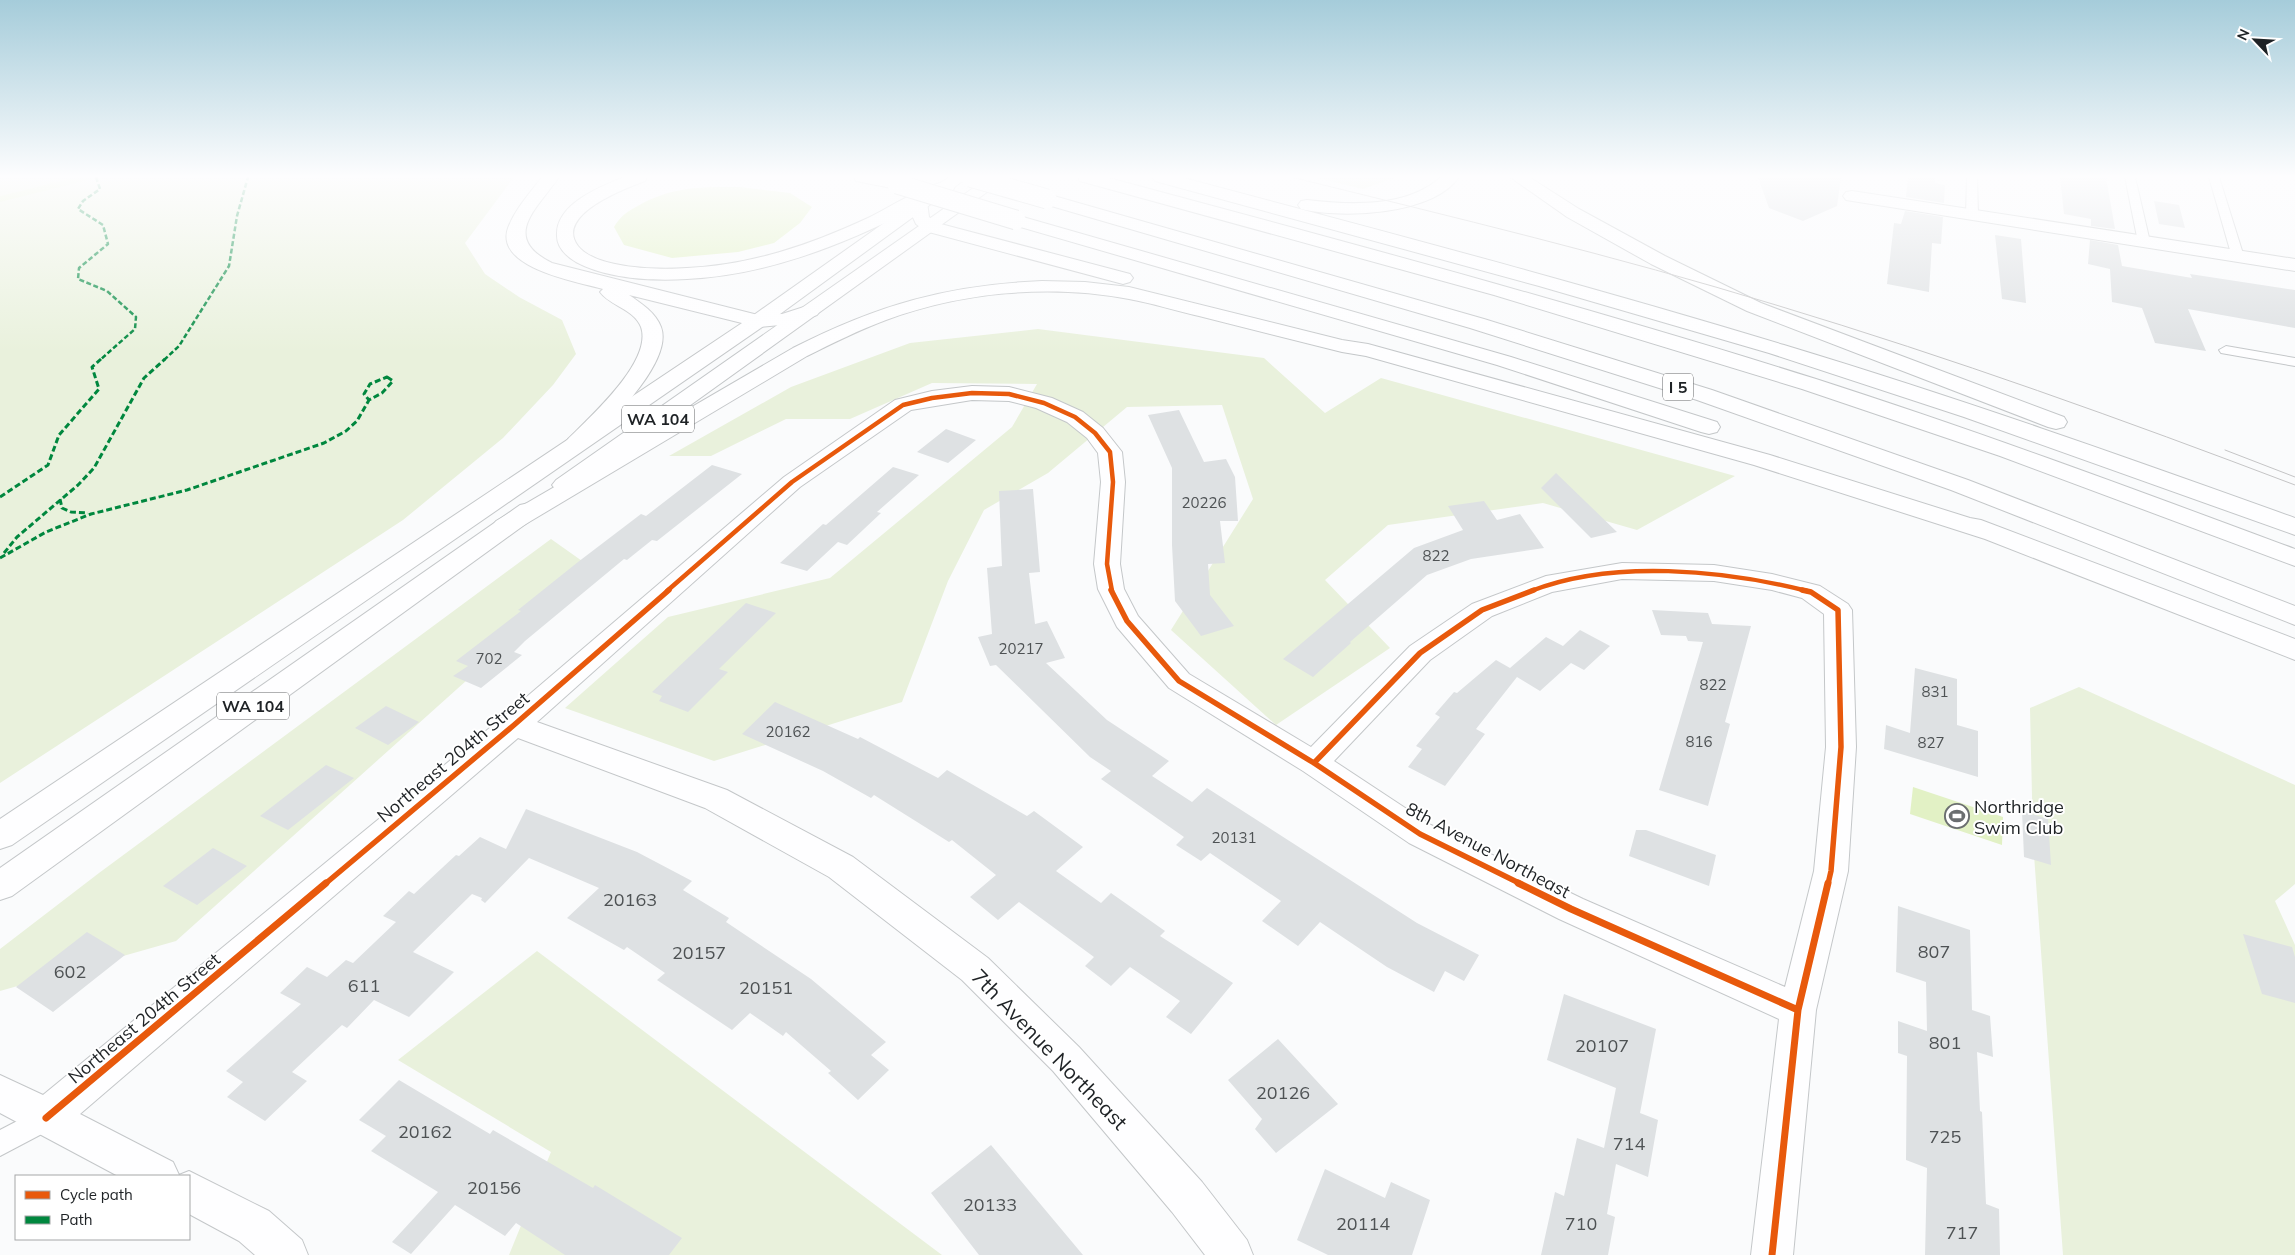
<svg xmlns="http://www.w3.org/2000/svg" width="2295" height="1255" font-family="Mulish,sans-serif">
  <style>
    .green { fill: #e9f1dc }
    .water { fill: #e2f1c5 }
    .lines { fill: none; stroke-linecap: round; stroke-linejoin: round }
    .stream { stroke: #e2f1c5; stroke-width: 5.5 }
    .building { fill: #dee1e3 }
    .lane-casing { stroke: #c4c7c9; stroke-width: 2 }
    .street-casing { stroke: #c4c7c9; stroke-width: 2 }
    .primary-casing { stroke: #c4c7c9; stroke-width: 2 }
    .highway-casing { stroke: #c4c7c9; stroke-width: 2 }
    .lane { fill: #fefeff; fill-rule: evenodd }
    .street { fill: #fefeff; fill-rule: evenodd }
    .primary { fill: #fefeff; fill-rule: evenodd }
    .highway { fill: #fefeff; fill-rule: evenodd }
    .tram { stroke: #c5c5c6; stroke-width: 1 }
    .highway-bridge-casing { stroke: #c4c7c9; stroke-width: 21; stroke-linecap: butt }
    .highway-bridge { stroke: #fefeff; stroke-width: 19 }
    .quiet-far1 { stroke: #00873e; stroke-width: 2.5; stroke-dasharray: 5 2.5; stroke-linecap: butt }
    .quiet { stroke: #00873e; stroke-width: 3; stroke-dasharray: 6 3; stroke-linecap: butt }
    .cycleway-far2-casing { stroke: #fff; stroke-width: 7 }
    .cycleway-far1-casing { stroke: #fff; stroke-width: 9 }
    .cycleway-casing { stroke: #fff; stroke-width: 10 }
    .cycleway-far2 { stroke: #e8590c; stroke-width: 4.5 }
    .cycleway-far1 { stroke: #e8590c; stroke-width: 5.5 }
    .cycleway { stroke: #e8590c; stroke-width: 7 }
    .labels { text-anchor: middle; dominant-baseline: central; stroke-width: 4; stroke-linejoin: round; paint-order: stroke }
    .number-label { font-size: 15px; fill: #4e5254 }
    .shield { fill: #fff; stroke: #626466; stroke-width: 1 }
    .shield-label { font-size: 16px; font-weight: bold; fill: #1e2225 }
    .street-label { font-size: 18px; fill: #1e2225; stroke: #fff }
    .poi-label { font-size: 18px; fill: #1e2225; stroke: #fff; text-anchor: start }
    .near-number-label { font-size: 18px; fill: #4e5254 }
    .near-street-label { font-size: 21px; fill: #1e2225; stroke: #fff }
  </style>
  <rect width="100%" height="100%" fill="#fafbfc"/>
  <path class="green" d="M 0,177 L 514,177 L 465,243 L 485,274 L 519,297 L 562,320 L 576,354 L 553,385 L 503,438 L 403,520 L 0,783 Z
    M 1313,177 L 1397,177 L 1363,189 Z
    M 1038,329 L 1264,358 L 1325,413 L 1381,378 L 1735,476 L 1637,530 L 1543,503 L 1388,525 L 1325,580 L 1390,648 L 1276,725 L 1171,630 L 1253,499 L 1222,405 L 1127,407 L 1048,473 L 984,510 L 948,581 L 902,702 L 714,761 L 565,708 L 668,617 L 830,578 L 1012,427 L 1037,384 L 932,383 L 850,419 L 786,419 L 711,456 L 669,456 L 791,387 L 910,343 Z
    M 551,539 L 592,568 L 176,941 L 0,991 L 0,949 L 99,873 Z
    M 2079,687 L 2295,785 L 2295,884 L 2275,901 L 2295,945 L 2295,1255 L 2063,1255 L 2033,841 L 2030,708 Z
    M 537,951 L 942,1255 L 509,1255 L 551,1152 L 398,1060 Z"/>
  <path class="water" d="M 740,187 L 790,193 L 812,207 L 800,223 L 774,243 L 738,252 L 672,258 L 624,245 L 614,227 C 623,213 629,211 643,203 C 676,186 705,187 740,187 Z
    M 1913,787 L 2003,817 L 2002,845 L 1910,814 Z"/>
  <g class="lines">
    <path class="stream" d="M 0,199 L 89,177"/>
  </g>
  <path class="building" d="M 1758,177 L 1841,177 L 1837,206 L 1803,221 L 1769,208 Z
    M 1908,177 L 1935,177 L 1935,183 L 1945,185 L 1944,203 L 1906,197 Z
    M 2060,177 L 2106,177 L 2115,229 L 2091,226 L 2091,219 L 2064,214 Z
    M 2154,201 L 2179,205 L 2185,228 L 2159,224 Z
    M 1905,211 L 1943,217 L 1941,244 L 1932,243 L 1929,292 L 1887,284 L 1894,223 L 1901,224 Z
    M 1995,235 L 2021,239 L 2026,303 L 2002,299 Z
    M 2090,240 L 2118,245 L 2122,266 L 2192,278 L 2190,274 L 2295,290 L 2295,328 L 2188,309 L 2206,351 L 2155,343 L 2142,308 L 2112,302 L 2110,269 L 2088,264 Z
    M 1179,410 L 1204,462 L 1226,459 L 1235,477 L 1238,521 L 1220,521 L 1225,563 L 1208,564 L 1210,595 L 1234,626 L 1201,636 L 1175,601 L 1172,545 L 1172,468 L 1148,415 Z
    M 946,429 L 976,440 L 948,463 L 917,452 Z
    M 712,465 L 742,474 L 657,541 L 652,540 L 627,560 L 624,559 L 525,641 L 514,652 L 522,655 L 481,688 L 453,676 L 468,666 L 456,661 L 521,611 L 518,610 L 578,562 L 641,514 L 646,516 Z
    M 893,467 L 919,475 L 877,512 L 881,513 L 847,545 L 838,542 L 807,571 L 780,563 L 823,524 L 826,525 Z
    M 1556,473 L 1617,532 L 1591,538 L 1541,488 Z
    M 1033,489 L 1040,572 L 1029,573 L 1035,624 L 1047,621 L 1065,658 L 1046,663 L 1107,720 L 1169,761 L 1152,776 L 1192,802 L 1207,788 L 1417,923 L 1479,955 L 1464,981 L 1445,971 L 1434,992 L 1387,967 L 1320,922 L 1298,946 L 1262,921 L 1281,901 L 1210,853 L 1201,861 L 1176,845 L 1184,837 L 1101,779 L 1111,771 L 1090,757 L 996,665 L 990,666 L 978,637 L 992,634 L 987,568 L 1002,566 L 999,491 Z
    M 1484,501 L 1497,520 L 1520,514 L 1544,548 L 1471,559 L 1427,575 L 1350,642 L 1351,643 L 1313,677 L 1283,659 L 1414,548 L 1463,530 L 1448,506 Z
    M 746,603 L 776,613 L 719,669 L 728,672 L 688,712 L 659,701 L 662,696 L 652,692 Z
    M 1652,610 L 1708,613 L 1712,624 L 1751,626 L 1725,722 L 1730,724 L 1708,806 L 1659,790 L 1703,642 L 1688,641 L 1686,636 L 1661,635 Z
    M 1580,630 L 1610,646 L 1584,670 L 1571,663 L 1540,691 L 1517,677 L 1476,729 L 1485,734 L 1445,786 L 1408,767 L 1422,749 L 1416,746 L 1440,717 L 1435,714 L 1454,692 L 1457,693 L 1496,660 L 1510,668 L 1546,637 L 1563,646 Z
    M 1915,668 L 1957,679 L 1957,725 L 1978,731 L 1978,777 L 1884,749 L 1886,725 L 1910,733 Z
    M 775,702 L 858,739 L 860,737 L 938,778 L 947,770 L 1027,816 L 1034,811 L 1083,847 L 1056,871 L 1101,903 L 1111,893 L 1165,931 L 1160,936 L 1233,983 L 1191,1034 L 1166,1017 L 1180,1001 L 1130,967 L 1111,986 L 1085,966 L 1094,957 L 1019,902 L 998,920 L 970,897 L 996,875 L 952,840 L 949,842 L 874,795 L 871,798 L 823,771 L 742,734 Z
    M 386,706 L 419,722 L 388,745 L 355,728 Z
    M 326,765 L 354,778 L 288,830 L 260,816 Z
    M 526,809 L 637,852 L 692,881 L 683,890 L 729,918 L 726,922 L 811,979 L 886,1042 L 871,1055 L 889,1070 L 858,1100 L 828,1073 L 831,1071 L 786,1032 L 783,1036 L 750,1013 L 732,1030 L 657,980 L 665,973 L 627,947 L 624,950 L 567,918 L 599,888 L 529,858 L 485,903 L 481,900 L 482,898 L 472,894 L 413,952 L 454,972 L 409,1017 L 374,1000 L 347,1028 L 342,1025 L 292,1072 L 307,1081 L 265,1121 L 227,1097 L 243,1082 L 226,1071 L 301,1004 L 280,993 L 307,967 L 327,977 L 346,960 L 353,963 L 396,922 L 383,916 L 409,891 L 414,894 L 456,855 L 459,856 L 480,837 L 506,849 Z
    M 2022,811 L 2048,819 L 2051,865 L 2024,857 Z
    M 1636,830 L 1646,830 L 1716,855 L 1709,886 L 1629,856 Z
    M 213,848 L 247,866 L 197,905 L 163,886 Z
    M 1898,906 L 1970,930 L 1972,1010 L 1990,1016 L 1993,1057 L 1977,1052 L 1980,1111 L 1982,1112 L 1986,1204 L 1999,1209 L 2000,1255 L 1925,1255 L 1927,1168 L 1906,1160 L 1907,1056 L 1898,1053 L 1898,1021 L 1927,1031 L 1926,982 L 1896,972 Z
    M 87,932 L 125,955 L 53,1012 L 16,987 Z
    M 2243,934 L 2292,947 L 2295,957 L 2295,1003 L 2262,994 Z
    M 1564,994 L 1656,1029 L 1640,1113 L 1658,1120 L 1648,1177 L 1616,1164 L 1607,1214 L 1615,1217 L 1608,1255 L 1541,1255 L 1555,1192 L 1564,1196 L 1577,1138 L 1604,1148 L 1616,1088 L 1547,1060 Z
    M 1278,1039 L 1338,1104 L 1276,1153 L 1255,1129 L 1262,1119 L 1228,1080 Z
    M 399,1080 L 490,1134 L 493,1130 L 593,1188 L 595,1185 L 682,1238 L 669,1255 L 565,1255 L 516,1223 L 505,1236 L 455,1205 L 411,1254 L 392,1242 L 438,1192 L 371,1151 L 386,1136 L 359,1120 Z
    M 991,1145 L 1083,1255 L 979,1255 L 931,1193 Z
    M 1325,1169 L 1385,1198 L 1391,1182 L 1430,1200 L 1412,1255 L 1328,1255 L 1297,1240 Z"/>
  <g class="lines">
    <defs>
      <path id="lane" d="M 1967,177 L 1977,177 L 1978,215 L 1972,218 L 1966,215 Z
        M 2125,177 L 2135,177 L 2150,242 L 2148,244 L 2140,244 L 2138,242 Z
        M 2209,177 L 2219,177 L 2244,257 L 2242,259 L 2234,259 L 2232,257 Z
        M 2226,346 L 2295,358 L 2295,366 L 2221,353 L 2219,350 Z
        M 46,1106 L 55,1109 L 59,1118 L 55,1127 L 0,1156 L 0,1130 Z"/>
      <path id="street" d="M 1852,191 L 2295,259 L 2295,271 L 1846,200 L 1843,196 L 1846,192 Z
        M 972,386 L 1009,387 L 1052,398 L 1083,412 L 1103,428 L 1122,452 L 1125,482 L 1120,564 L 1124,589 L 1138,616 L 1189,674 L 1311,747 L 1410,646 L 1472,604 L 1546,576 L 1622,563 L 1714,565 L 1772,574 L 1820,586 L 1848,604 L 1852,610 L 1856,747 L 1848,871 L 1816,1010 L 1793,1255 L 1751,1255 L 1779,1019 L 1559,919 L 1409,843 L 1303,771 L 1169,688 L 1117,627 L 1098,589 L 1094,564 L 1101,482 L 1098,453 L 1087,438 L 1067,422 L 1036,408 L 1009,401 L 972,400 L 911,410 L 800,487 L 537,722 L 727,790 L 853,857 L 988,958 L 1079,1047 L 1202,1182 L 1247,1240 L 1253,1255 L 1205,1255 L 1172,1212 L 1053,1071 L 962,980 L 829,877 L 705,808 L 518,738 L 80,1114 L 173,1162 L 179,1175 L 189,1171 L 269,1211 L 302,1240 L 308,1255 L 255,1255 L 239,1241 L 189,1214 L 189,1176 L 118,1176 L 0,1113 L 0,1075 L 43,1095 L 503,717 L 784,477 L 895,400 L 932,391 ZM 1622,579 L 1714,581 L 1772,590 L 1802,598 L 1824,614 L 1826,747 L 1814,871 L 1785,987 L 1583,899 L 1431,825 L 1334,761 L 1430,660 L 1492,616 L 1552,592 Z"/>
      <path id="primary" d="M 949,177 L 968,177 L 765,325 L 12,845 L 0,849 L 0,819 L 751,317 Z
        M 989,177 L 1008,177 L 572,490 L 564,492 L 556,490 L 552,485 L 556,480 Z
        M 529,503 L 538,505 L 541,510 L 538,515 L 12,896 L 0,900 L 0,868 L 520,505 Z"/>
      <path id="highway" d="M 542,177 L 559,177 C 537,209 500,237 552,263 L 758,315 L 782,314 L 810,305 L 817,307 L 820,311 L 817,315 L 791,324 L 758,327 L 629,295 C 641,303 656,313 661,327 C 674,362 607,425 584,449 L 576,451 L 568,449 L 564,444 L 568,439 C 590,417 653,361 641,327 C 634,309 610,306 600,292 L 603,289 C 578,282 494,268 508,228 C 515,209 530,193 542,177 Z
        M 624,177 L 647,177 L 645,181 C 626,188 554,215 578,246 C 596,269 659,270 687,268 C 751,265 810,245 868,218 C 892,206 921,187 947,181 L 953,182 L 955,186 L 953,190 L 927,202 L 929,217 L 937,223 L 1130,274 L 1133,278 L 1130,282 L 1123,284 L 925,231 L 916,224 L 910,211 C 839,246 767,275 687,279 C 651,281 608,279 576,262 C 566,256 557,247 557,236 C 555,204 600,187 624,177 Z
        M 854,177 L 887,177 L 903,180 L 905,184 L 903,188 L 897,189 L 856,181 Z
        M 1078,177 L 1105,177 C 1343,241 1581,305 1816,379 C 1978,431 2136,490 2295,549 L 2295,566 L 2000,456 L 1802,389 L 1494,295 L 1080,181 Z
        M 1153,177 L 1180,177 C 1382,231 1584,284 1784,345 C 1956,397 2126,457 2295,518 L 2295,535 L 1964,417 L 1769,353 L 1539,286 L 1155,181 Z
        M 1441,177 L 1459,177 C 1433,215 1342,219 1301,209 L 1298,205 L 1301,201 L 1307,200 C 1350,205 1407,208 1441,177 Z
        M 1510,177 L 1529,177 L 1579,209 L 1665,256 L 1761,303 L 2064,417 L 2067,422 L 2064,427 L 2056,429 L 2048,427 L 1747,311 L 1651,264 L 1567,217 Z
        M 1047,194 L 1484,319 L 1712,390 L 1968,480 L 2295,606 L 2295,625 L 1951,490 L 1697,400 L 1470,328 L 1041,203 L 1038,199 L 1041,195 Z
        M 1016,215 L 1511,357 L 1717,422 L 1720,427 L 1717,432 L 1709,434 L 1701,432 L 1497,365 L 1010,224 L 1007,220 L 1010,216 Z
        M 1042,281 L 1085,282 L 1129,287 L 1342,340 L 1368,344 L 1770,455 L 1970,518 L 1981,520 L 2295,639 L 2295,660 L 1985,539 L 1754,465 L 1366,356 L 1342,352 C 1294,340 1246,328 1199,316 C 1176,311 1152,303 1129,299 C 1049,284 962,292 886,320 C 859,330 833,343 807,356 L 514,531 L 505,534 L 496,531 L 492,526 L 496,521 L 793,348 C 877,305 947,285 1042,281 Z"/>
    </defs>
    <use href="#lane" class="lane-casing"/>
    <use href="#street" class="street-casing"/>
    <use href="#primary" class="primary-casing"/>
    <use href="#highway" class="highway-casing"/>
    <use href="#lane" class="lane"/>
    <use href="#street" class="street"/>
    <use href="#primary" class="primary"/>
    <use href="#highway" class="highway"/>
    <path class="tram" d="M 1291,177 C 1453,217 1616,256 1776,305 C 1952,358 2124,420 2295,485
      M 2225,450 L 2295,477"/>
    <defs>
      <path id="highway-bridge" d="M 970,177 L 1047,199
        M 897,184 L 1016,220"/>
    </defs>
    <use href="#highway-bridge" class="highway-bridge-casing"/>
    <use href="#highway-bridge" class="highway-bridge"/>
    <path class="quiet-far1" d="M 96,177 L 100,189 L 83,201 L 78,209 L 103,225 L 108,244 L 79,268 L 78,279 L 107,291 L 136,317 L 135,329 L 100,360
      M 164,360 L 179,346 L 229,266 L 237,216 L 248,177"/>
    <path class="quiet" d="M 387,377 L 393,381 L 382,393 L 369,400 L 364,394 L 370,384 Z
      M 0,497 L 48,465 L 59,435 L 99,389 L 92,367 L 101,359
      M 60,499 L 62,508 L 71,512 L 88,513
      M 4,553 L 17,537 L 78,485 L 94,468 L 144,378 L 165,359
      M 0,558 L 46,532 L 91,514 L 187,490 L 324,443 L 346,431 L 357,421 L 369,400"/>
    <defs>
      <path id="cycleway-far2" d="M 667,591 L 792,482 L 903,405 L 932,398 L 972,393 L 1009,394 L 1044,403 L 1075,417 L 1095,433 L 1110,452 L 1113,482 L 1107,564 L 1112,591
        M 1531,591 C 1612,559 1724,570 1807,591"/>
      <path id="cycleway-far1" d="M 1111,590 L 1127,621 L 1179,681 L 1314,763 L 1420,834 L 1521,884
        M 1802,590 L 1811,592 L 1838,610 L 1841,747 L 1831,871 L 1828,884
        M 1314,763 L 1420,653 L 1482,610 L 1534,590
        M 325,884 L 514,725 L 669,590"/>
      <path id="cycleway" d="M 1518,883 L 1571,909 L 1798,1010
        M 46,1118 L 326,883
        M 1772,1255 L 1798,1010 L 1828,883"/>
    </defs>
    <use href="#cycleway-far2" class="cycleway-far2-casing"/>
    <use href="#cycleway-far1" class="cycleway-far1-casing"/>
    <use href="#cycleway" class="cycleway-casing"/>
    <use href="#cycleway-far2" class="cycleway-far2"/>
    <use href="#cycleway-far1" class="cycleway-far1"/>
    <use href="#cycleway" class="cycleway"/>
  </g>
  <linearGradient id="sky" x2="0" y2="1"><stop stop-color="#a5ccda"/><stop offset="0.5" stop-color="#fdfdfe"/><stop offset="1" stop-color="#fdfdfe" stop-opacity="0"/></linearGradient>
  <rect width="2295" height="353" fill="url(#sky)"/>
  <defs>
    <symbol id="stadium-ring" viewBox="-11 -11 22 22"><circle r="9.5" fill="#fff" stroke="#6b6e70" stroke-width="1.5"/><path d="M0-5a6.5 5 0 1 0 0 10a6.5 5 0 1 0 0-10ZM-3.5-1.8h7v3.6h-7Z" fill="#6b6e70"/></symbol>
  </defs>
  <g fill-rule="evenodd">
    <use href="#stadium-ring" x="1943" y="802" width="28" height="28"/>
  </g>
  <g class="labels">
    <g class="number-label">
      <text x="1204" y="502">20226</text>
      <text x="1436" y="555">822</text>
      <text x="1021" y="648">20217</text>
      <text x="489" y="658">702</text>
      <text x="1713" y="684">822</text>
      <text x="1935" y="691">831</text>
      <text x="788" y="731">20162</text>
      <text x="1699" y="741">816</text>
      <text x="1931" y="742">827</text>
      <text x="1234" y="837">20131</text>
    </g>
    <g class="shield">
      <rect x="1663" y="373.5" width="30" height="27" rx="4"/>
      <rect x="622" y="405.5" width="72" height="27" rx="4"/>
      <rect x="217" y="692.5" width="72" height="27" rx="4"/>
    </g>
    <g class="shield-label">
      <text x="1678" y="387">I 5</text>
      <text x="658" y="419">WA 104</text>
      <text x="253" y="706">WA 104</text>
    </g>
    <g class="street-label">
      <text transform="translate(453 757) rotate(-40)">Northeast 204th Street</text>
      <text transform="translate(1488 850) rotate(28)">8th Avenue Northeast</text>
      <text transform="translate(144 1018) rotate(-40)">Northeast 204th Street</text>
    </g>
    <g class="poi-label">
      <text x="1974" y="806">Northridge<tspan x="1974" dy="21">Swim Club</tspan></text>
    </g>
    <g class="near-number-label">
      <text x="630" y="899">20163</text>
      <text x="1934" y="951">807</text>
      <text x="699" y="952">20157</text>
      <text x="70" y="971">602</text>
      <text x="364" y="985">611</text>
      <text x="766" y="987">20151</text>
      <text x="1945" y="1042">801</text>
      <text x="1602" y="1045">20107</text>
      <text x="1283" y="1092">20126</text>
      <text x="425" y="1131">20162</text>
      <text x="1945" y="1136">725</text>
      <text x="1629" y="1143">714</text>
      <text x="494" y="1187">20156</text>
      <text x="990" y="1204">20133</text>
      <text x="1363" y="1223">20114</text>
      <text x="1581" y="1223">710</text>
      <text x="1962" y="1232">717</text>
    </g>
    <g class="near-street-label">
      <text transform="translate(1050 1049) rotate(46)">7th Avenue Northeast</text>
    </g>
  </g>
  <rect x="15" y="1175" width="175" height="65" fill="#ffffff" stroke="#a5a7a8"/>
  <rect x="25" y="1191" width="25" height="8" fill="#e8590c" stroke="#a5a7a8"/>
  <text x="60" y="1200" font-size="15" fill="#1e2225">Cycle path</text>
  <rect x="25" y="1216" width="25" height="8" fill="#00873e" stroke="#a5a7a8"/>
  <text x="60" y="1225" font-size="15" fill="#1e2225">Path</text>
  <g transform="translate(2255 40) rotate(295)" stroke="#ffffff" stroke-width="4" paint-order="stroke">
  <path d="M0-4L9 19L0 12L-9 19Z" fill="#1e2225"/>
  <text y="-8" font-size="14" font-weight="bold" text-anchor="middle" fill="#1e2225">N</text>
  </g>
</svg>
